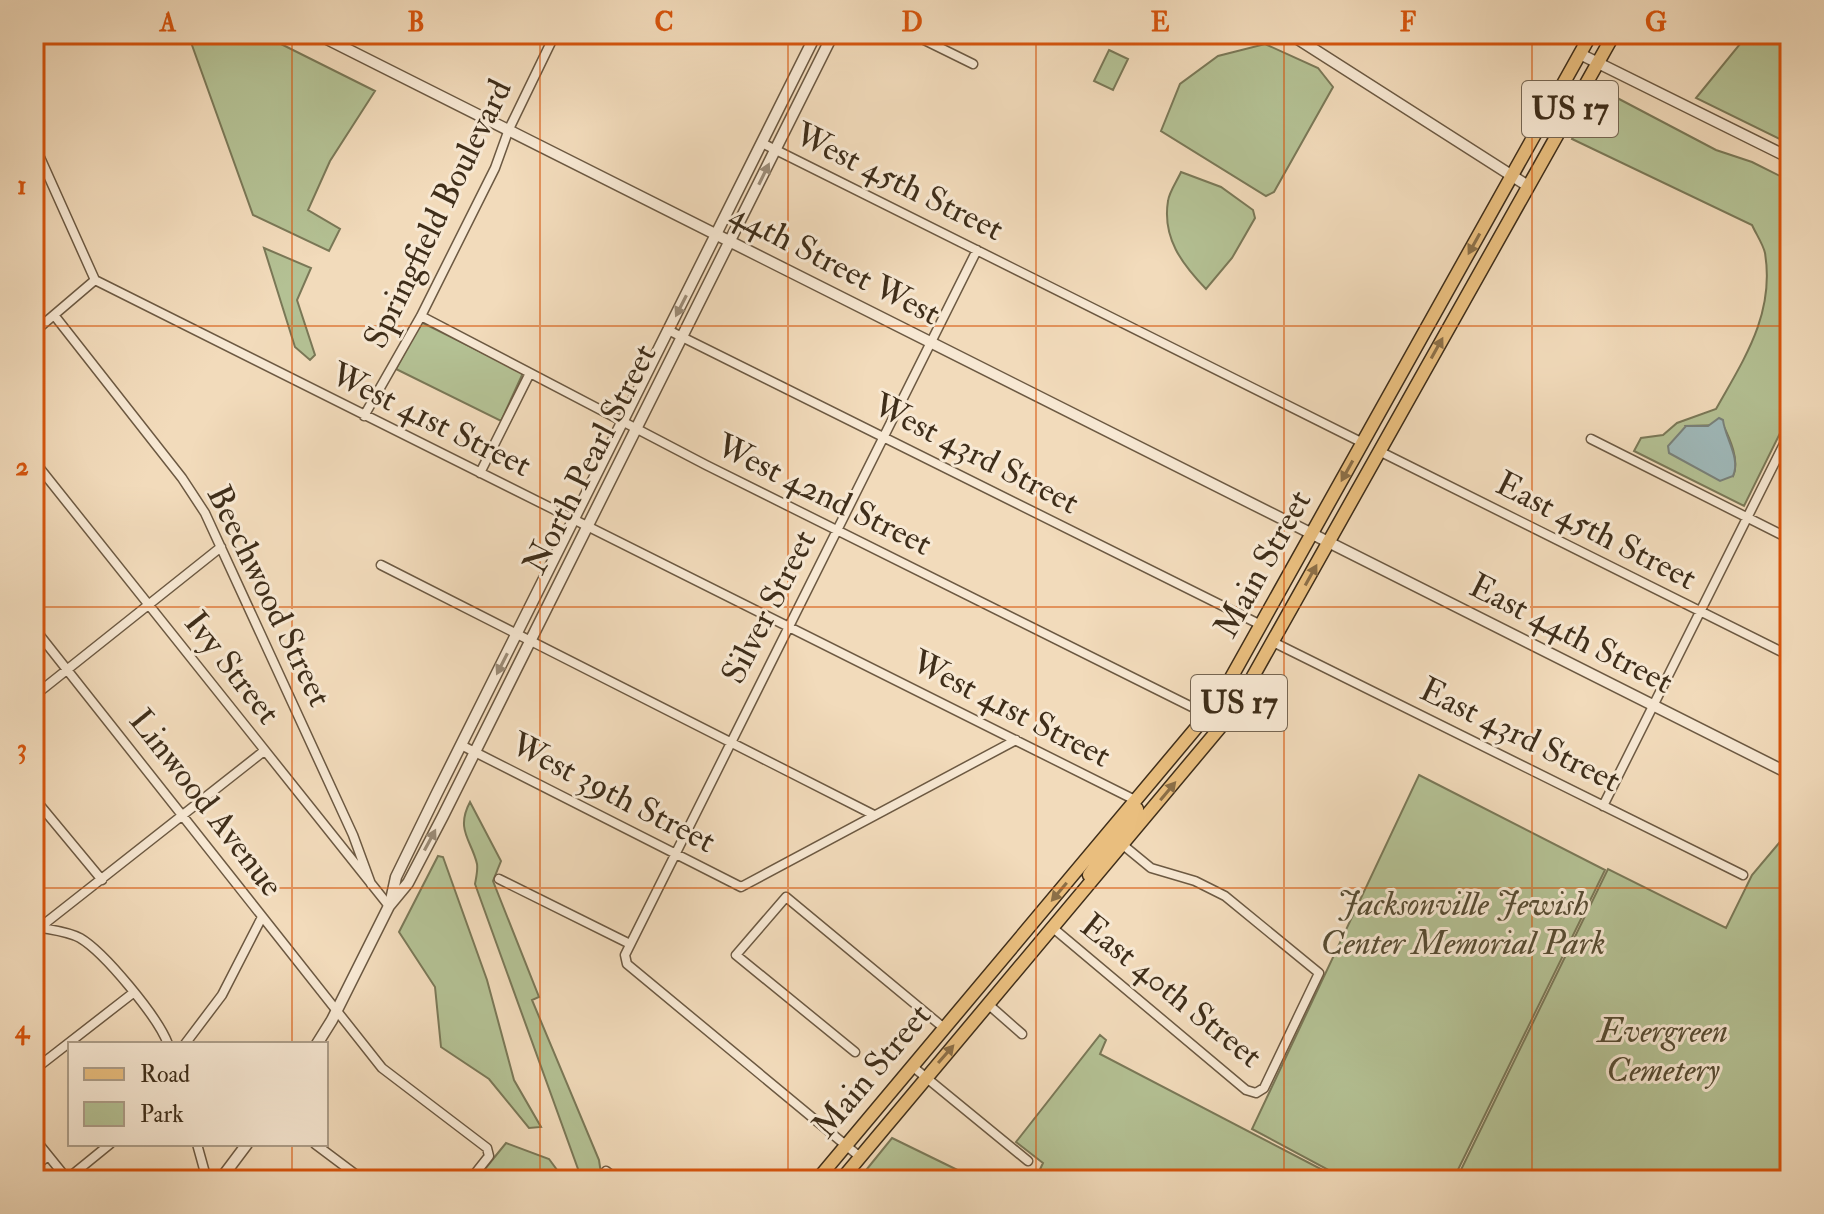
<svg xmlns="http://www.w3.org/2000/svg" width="1824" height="1214" font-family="'IM FELL Double Pica',serif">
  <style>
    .green { fill: #b4c194; stroke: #7a7857; stroke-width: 2; fill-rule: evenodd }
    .water { fill: #9fb9ba; stroke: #79817a; stroke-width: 2 }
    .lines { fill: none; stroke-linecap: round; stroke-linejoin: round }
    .minor-casing { stroke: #6c5942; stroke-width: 11 }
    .tertiary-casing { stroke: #6c5942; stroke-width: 13 }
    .primary-casing { stroke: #3f2e1a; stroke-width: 15 }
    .minor { stroke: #f7e8d3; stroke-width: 8 }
    .tertiary { stroke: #f7e8d3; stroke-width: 10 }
    .primary { stroke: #e9be7e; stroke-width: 12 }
    .oneway { fill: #9b8b76 }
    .oneway2 { fill: #8c6f47 }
    .grid { fill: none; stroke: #d7550d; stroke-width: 2; stroke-opacity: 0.55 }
    .labels { text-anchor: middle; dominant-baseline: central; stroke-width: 6; stroke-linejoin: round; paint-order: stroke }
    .shield { fill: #f7e8d3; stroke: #766652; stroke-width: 2 }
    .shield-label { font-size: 32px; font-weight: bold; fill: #3f2e1a }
    .street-label { font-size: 34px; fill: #3f2e1a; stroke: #f7e8d3 }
    .park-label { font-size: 34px; font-style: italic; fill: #564b32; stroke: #f7e8d3 }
    .neatline { fill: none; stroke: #d7550d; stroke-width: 3 }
    .grid-label { font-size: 26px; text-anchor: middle; font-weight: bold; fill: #d7550d }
  </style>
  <rect width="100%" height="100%" fill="#f2dbbb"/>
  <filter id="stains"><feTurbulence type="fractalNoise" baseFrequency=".0025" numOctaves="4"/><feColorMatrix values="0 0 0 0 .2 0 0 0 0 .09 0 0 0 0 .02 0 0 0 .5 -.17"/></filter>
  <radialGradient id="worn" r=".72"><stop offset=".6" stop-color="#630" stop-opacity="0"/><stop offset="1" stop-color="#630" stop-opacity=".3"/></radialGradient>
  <path class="green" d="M 188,34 L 254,34 L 267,37 L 375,91 L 330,161 L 308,210 L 340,229 L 329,251 L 253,215 Z
    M 1740,34 L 1790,34 L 1790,144 L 1696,98 L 1745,38 Z
    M 1265,44 L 1318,68 L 1333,87 L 1274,192 L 1266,196 L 1161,131 L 1180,84 L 1218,56 Z
    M 1109,50 L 1128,59 L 1113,90 L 1094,81 Z
    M 1602,90 L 1716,150 L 1752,162 L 1790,181 L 1790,413 L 1744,506 L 1634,451 L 1641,438 L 1663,435 L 1677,423 L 1716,409 C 1744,359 1775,314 1765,253 C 1763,244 1756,234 1752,225 L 1572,139 L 1595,94 ZM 1723,425 C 1730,439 1740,461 1733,476 L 1686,426 Z
    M 1181,172 L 1221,187 L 1253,210 L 1255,218 L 1232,258 L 1206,289 C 1182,264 1162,238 1168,201 C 1169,192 1177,181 1181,172 Z
    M 264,248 L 311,268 L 297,300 L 315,355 L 310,360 L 295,347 Z
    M 421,322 L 523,373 L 501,421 L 396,369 Z
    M 1419,775 L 1605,870 L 1453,1180 L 1347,1180 L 1252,1129 Z
    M 470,802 L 501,861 L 493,881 L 539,997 L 532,1000 L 599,1160 L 602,1180 L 582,1180 L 475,884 C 476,878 478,870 477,864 C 472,841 455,830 470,802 Z
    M 1790,830 L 1790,1180 L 1456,1180 L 1608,869 L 1726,928 L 1752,875 Z
    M 438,856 L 443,857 L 487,980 L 514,1080 L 541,1127 L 529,1128 L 489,1079 L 441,1047 L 435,987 L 399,932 Z
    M 1100,1035 L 1106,1040 L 1100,1054 L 1342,1180 L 1035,1180 L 1043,1163 L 1016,1142 Z
    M 892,1138 L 978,1180 L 858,1180 Z
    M 506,1143 L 549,1159 L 560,1174 L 558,1180 L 519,1180 L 504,1173 L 499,1180 L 476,1180 Z"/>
  <path class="water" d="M 1719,418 L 1723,420 C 1725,438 1741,458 1733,476 L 1720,481 L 1669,453 L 1668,446 L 1686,426 L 1708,426 Z"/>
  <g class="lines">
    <defs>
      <path id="minor" d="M 912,34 L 973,64
        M 762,143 L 1363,443
        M 34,144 L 95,280 L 1137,801
        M 54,315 L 182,478 L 205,513 L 353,835 L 371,884
        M 421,316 L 706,465 L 1208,715
        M 668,330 L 1261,625
        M 34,332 L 95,280
        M 364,416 L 421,316 L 495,168 L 509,129 L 555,34
        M 1591,439 L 1790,539
        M 1379,451 L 1790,656
        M 34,461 L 389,906
        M 480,473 L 529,375
        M 381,565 L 874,815
        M 34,628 L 382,1068 L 487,1148 L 489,1156 L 470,1180
        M 1273,642 L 1743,875
        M 34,696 L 221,547
        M 461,745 L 741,887 L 1016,740
        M 34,798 L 102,880
        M 1603,806 L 1790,432
        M 499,879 L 630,944
        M 37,927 C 51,930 67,931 80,938 C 104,952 158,1017 168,1044
        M 1053,928 L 1246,1090 L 1256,1093 L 1264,1088 L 1319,973 L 1225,896 L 1195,881 L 1151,868 L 1123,845
        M 34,932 L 264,751
        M 989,1005 L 1022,1034
        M 185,1044 L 222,995 L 262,917
        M 855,1052 L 736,955 L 786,897 L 944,1028
        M 912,1066 L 1028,1161
        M 34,1070 L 133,993
        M 34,1138 L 68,1180
        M 197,1144 L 207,1180
        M 315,1144 L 363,1180
        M 860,1157 L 627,964 L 625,955 L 977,250
        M 34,1167 L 48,1156
        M 606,1171 L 618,1180
        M 67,1179 L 110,1144"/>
      <path id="tertiary" d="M 317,34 L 1790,774
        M 1290,34 L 1528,186
        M 1580,54 L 1790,158
        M 391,900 L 396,877 L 437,793 L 816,34
        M 317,1044 L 332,1020 L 389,906 L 408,883 L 443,816 L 833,34
        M 220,1180 L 247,1144"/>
      <path id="primary" d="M 1089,875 L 1128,824 L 1137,809
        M 817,1180 L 1217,703 L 1591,34
        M 841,1180 L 1233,712 L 1614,34"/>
    </defs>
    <use href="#minor" class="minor-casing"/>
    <use href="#tertiary" class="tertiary-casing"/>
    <use href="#primary" class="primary-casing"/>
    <use href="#minor" class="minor"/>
    <use href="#tertiary" class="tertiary"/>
    <use href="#primary" class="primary"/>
  </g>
  <defs><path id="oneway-solid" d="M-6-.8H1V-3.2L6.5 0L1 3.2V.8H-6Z" transform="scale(2)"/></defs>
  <g class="oneway">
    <use href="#oneway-solid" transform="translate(764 174) rotate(-64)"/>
    <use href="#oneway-solid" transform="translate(681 306) rotate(117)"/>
    <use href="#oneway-solid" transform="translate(502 664) rotate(117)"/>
    <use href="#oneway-solid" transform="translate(430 840) rotate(-62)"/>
  </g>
  <g class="oneway2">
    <use href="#oneway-solid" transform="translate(1474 244) rotate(119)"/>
    <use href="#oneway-solid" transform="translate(1437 348) rotate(-61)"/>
    <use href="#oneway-solid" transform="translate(1347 471) rotate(119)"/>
    <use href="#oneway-solid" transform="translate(1311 575) rotate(-61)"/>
    <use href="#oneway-solid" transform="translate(1168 791) rotate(-50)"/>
    <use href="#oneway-solid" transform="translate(1059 892) rotate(130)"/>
    <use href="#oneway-solid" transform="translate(946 1054) rotate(-49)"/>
  </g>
  <path class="grid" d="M 292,34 L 292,1044M 540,34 L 540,1180M 788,34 L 788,1180M 1036,34 L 1036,1180M 1284,34 L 1284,1180M 1532,34 L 1532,1180M 34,326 L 1790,326M 34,607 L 1790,607M 34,888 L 1790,888M 292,1144 L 292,1180"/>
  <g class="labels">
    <g class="shield">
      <rect x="1522" y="81" width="96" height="56" rx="6"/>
      <rect x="1191" y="675" width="96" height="56" rx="6"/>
    </g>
    <g class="shield-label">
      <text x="1570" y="109">US 17</text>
      <text x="1239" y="703">US 17</text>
    </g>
    <g class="street-label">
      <text transform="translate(899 182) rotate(26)">West 45th Street</text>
      <text transform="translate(438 214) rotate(-64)">Springfield Boulevard</text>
      <text transform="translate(835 264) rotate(27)">44th Street West</text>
      <text transform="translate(431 420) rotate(26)">West 41st Street</text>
      <text transform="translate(976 454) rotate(27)">West 43rd Street</text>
      <text transform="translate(590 459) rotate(-63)">North Pearl Street</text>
      <text transform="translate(824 495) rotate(26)">West 42nd Street</text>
      <text transform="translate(1596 531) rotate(27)">East 45th Street</text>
      <text transform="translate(1263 564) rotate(-61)">Main Street</text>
      <text transform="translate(269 596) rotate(64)">Beechwood Street</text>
      <text transform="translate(769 607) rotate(-63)">Silver Street</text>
      <text transform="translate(1571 634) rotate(27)">East 44th Street</text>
      <text transform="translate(232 668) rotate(52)">Ivy Street</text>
      <text transform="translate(1011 709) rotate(27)">West 41st Street</text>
      <text transform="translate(1520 735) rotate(26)">East 43rd Street</text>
      <text transform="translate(613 793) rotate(27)">West 39th Street</text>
      <text transform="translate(206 803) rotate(52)">Linwood Avenue</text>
      <text transform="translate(1171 991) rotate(39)">East 40th Street</text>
      <text transform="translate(872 1071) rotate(-50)">Main Street</text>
    </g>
    <g class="park-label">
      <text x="1463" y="904">Jacksonville Jewish<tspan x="1463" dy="39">Center Memorial Park</tspan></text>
      <text x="1663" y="1031">Evergreen<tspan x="1663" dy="39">Cemetery</tspan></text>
    </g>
  </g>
  <rect width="1824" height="1214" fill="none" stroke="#f2dbbb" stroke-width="88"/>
  <rect x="68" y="1042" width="260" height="104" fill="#f7e8d3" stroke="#ad9e89" stroke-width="2"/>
  <rect x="84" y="1068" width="40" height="12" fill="#e9be7e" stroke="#ad9e89" stroke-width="2"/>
  <text x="140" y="1082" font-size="24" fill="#3f2e1a">Road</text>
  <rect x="84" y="1102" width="40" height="24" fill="#b4c194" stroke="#ad9e89" stroke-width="2"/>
  <text x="140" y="1122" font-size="24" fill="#3f2e1a">Park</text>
  <rect x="44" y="44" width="1736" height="1126" class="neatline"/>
  <g class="grid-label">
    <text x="168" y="31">A</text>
    <text x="416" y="31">B</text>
    <text x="664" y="31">C</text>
    <text x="912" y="31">D</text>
    <text x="1160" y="31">E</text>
    <text x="1408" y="31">F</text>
    <text x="1656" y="31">G</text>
    <text x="22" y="194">1</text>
    <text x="22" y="475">2</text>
    <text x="22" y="757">3</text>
    <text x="22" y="1038">4</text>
  </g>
  <rect width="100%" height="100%" filter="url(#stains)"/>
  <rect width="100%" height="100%" fill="url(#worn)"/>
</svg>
